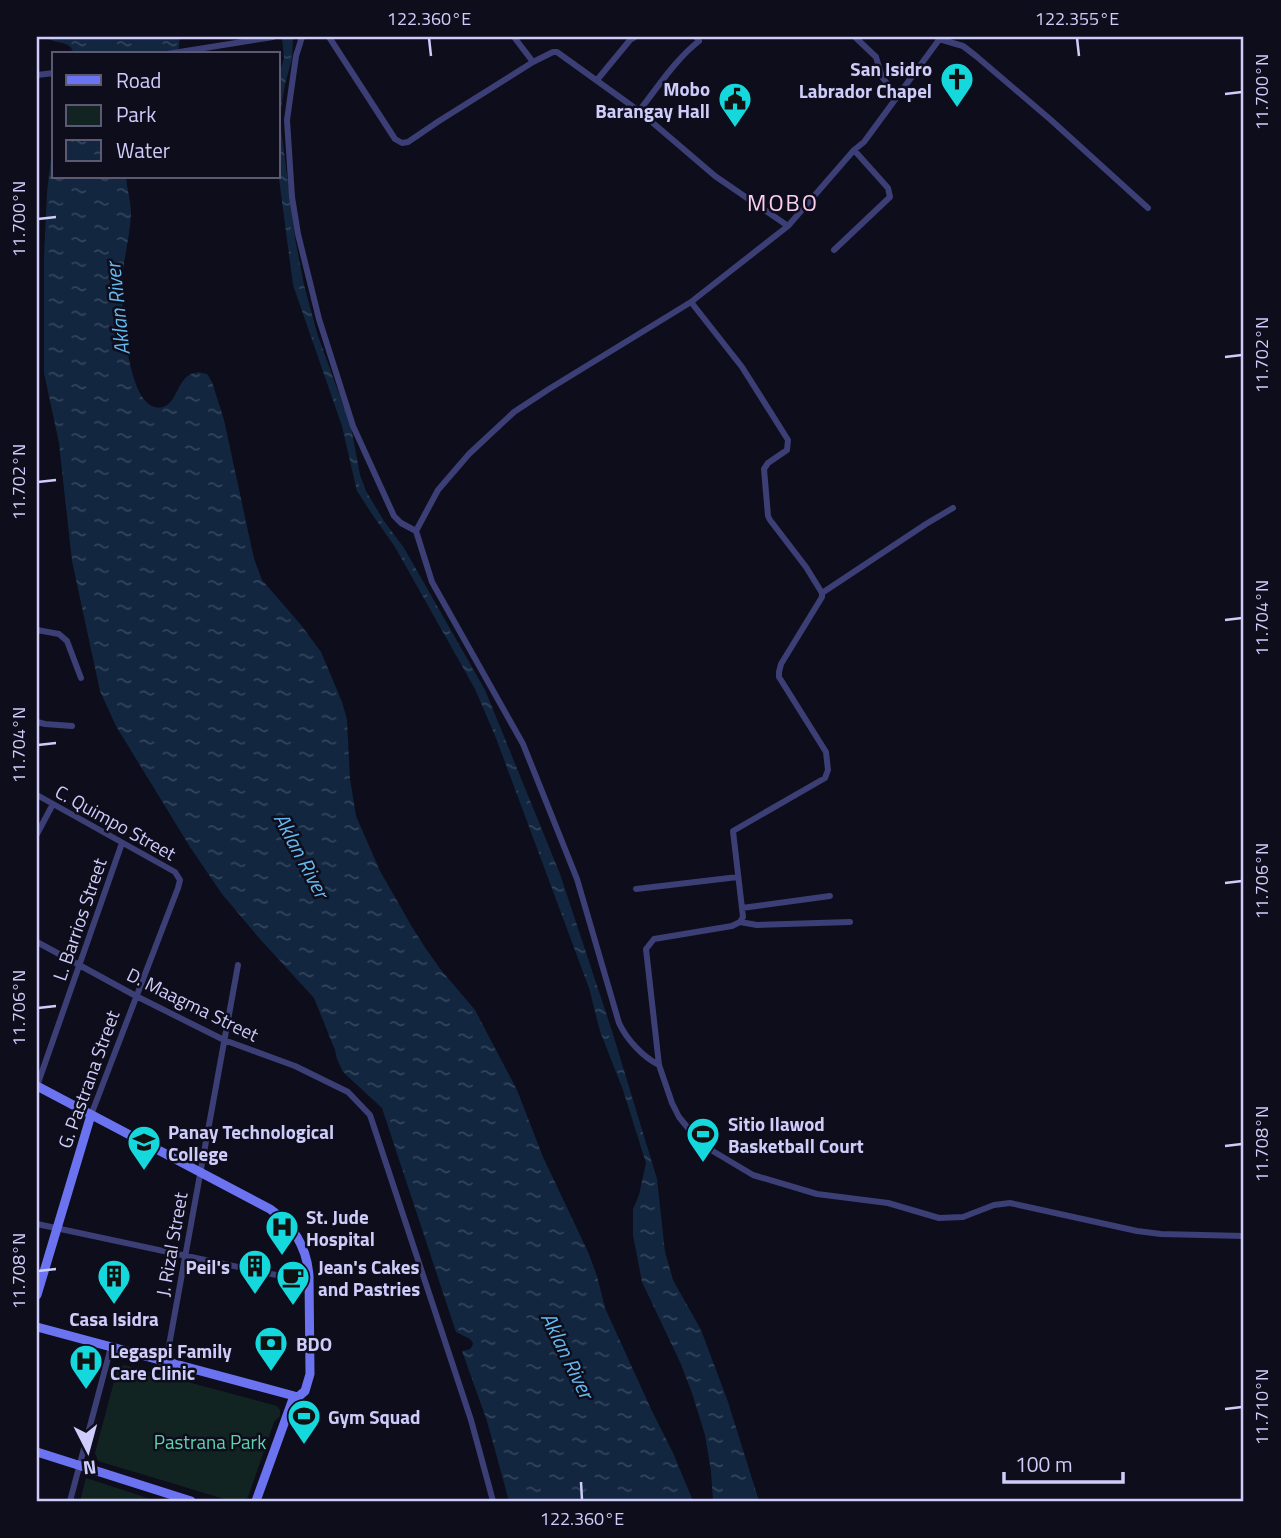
<svg xmlns="http://www.w3.org/2000/svg" width="1281" height="1538" font-family="'Titillium Web',sans-serif">
  <style>
    .green { fill: #112422 }
    .water { fill: url(#water-ripples) }
    .lines { fill: none; stroke-linecap: round; stroke-linejoin: round }
    .street { stroke: #3c3e76; stroke-width: 6 }
    .secondary { stroke: #6c73f1; stroke-width: 9 }
    .ticks { fill: none; stroke: #ceccfa; stroke-width: 2.5 }
    .labels { text-anchor: middle; dominant-baseline: central; stroke-width: 5; stroke-linejoin: round; paint-order: stroke }
    .poi-label { font-size: 19px; font-weight: bold; fill: #ceccfa; stroke: #0e0d1b; text-anchor: start }
    .street-label { font-size: 19px; fill: #ceccfa; stroke: #0e0d1b }
    .park-label { font-size: 19px; fill: #60d2ad; stroke: #0e0d1b }
    .water-label { font-size: 21px; font-style: italic; fill: #64baf0; stroke: #0e0d1b }
    .quarter-label { font-size: 23px; letter-spacing: 2px; fill: #faceed; stroke: #0e0d1b }
    .neatline { fill: none; stroke: #ceccfa; stroke-width: 2.5 }
    .ticks-label { font-size: 18px; text-anchor: middle; fill: #ceccfa }
  </style>
  <defs>
    <pattern id="water-ripples" width="26" height="14" patternUnits="userSpaceOnUse" patternTransform="scale(1.75)"><rect width="26" height="14" fill="#12273f"/><path d="M2 4q2-2 4 0t4 0M15 11q2-2 4 0t4 0" fill="none" stroke="#33455c"/></pattern>
  </defs>
  <rect width="100%" height="100%" fill="#0e0d1b"/>
  <path class="green" d="M 124,1365 L 277,1406 L 280,1410 L 280,1416 L 274,1422 L 248,1497 L 245,1501 L 231,1501 L 98,1461 L 95,1453 L 117,1370 Z
    M 86,1478 L 157,1501 L 80,1501 Z"/>
  <path class="water" d="M 45,37 L 180,37 L 178,54 L 74,54 C 70,39 56,45 45,37 Z
    M 282,37 L 293,37 L 292,59 L 285,84 L 281,109 L 281,129 L 295,238 L 304,285 L 317,333 L 351,427 L 360,475 L 366,491 L 384,521 L 404,548 L 485,690 L 560,874 L 612,1031 L 657,1179 L 665,1252 L 673,1280 L 701,1330 L 728,1402 L 759,1501 L 713,1501 L 711,1471 L 705,1435 L 692,1393 L 680,1362 L 642,1282 L 633,1235 L 633,1209 L 639,1195 L 646,1163 L 623,1090 L 600,1031 L 589,988 L 496,738 L 475,689 L 395,547 L 372,514 L 357,491 L 342,426 L 293,285 L 278,171 L 278,78 L 284,58 Z
    M 54,134 L 54,177 L 126,177 C 127,189 131,201 131,214 C 130,237 123,260 122,283 C 121,307 127,401 155,407 C 182,413 173,363 207,374 L 212,382 L 224,420 L 254,559 L 262,580 L 301,625 L 321,652 L 342,702 L 347,720 L 350,779 L 356,816 L 380,871 L 412,927 L 426,949 L 441,970 L 475,1010 L 517,1090 L 543,1157 L 588,1252 L 597,1276 L 605,1308 L 651,1409 L 673,1453 L 693,1501 L 509,1501 L 487,1421 L 462,1351 C 468,1350 472,1350 473,1343 L 470,1339 L 456,1332 L 382,1108 L 343,1072 L 337,1059 L 335,1050 L 314,998 L 260,939 L 222,894 L 190,847 L 116,726 L 100,691 L 72,561 L 59,443 L 44,373 L 44,258 L 47,192 Z"/>
  <g class="lines">
    <path class="street" d="M 302,37 L 296,56 L 287,120 L 292,197 L 298,234 L 319,319 L 353,426 L 394,516 L 401,523 L 416,531
      M 329,37 L 395,139 L 402,143 L 408,142 L 439,121 L 533,62 L 553,52 L 557,52 L 639,111 L 715,176 L 788,226
      M 514,37 L 533,62
      M 855,37 L 876,57 L 882,77 L 897,96
      M 939,39 L 963,46 L 976,56 L 1051,120 L 1148,208
      M 167,54 L 273,37
      M 37,75 L 54,73
      M 597,80 L 630,40 L 635,37
      M 639,111 C 658,87 675,60 699,41 L 696,37
      M 834,250 L 890,197 L 888,188 L 854,150
      M 691,302 L 742,367 L 788,440 L 787,450 L 768,463 L 764,469 L 768,516 L 770,520 L 806,567 L 822,593 L 822,597 L 781,664 L 779,672 L 779,677 L 826,752 L 828,770 L 825,778 L 733,831 L 743,917 L 740,922 L 732,926 L 654,939 L 646,949 L 659,1065 L 672,1103 L 679,1117 L 701,1144 L 753,1175 L 817,1194 L 888,1203 L 939,1218 L 963,1217 L 994,1205 L 1010,1203 L 1137,1231 L 1161,1234 L 1244,1236
      M 822,593 L 926,524 L 953,508
      M 37,630 L 59,634 L 67,641 L 81,678
      M 37,722 L 45,724 L 72,726
      M 37,795 L 175,872 L 180,880 L 178,888 L 91,1115
      M 37,834 L 53,804
      M 636,889 L 738,877
      M 742,908 L 830,896
      M 740,922 L 757,925 L 850,922
      M 37,942 L 136,996 L 224,1040 L 295,1066 L 348,1092 L 370,1115 L 471,1420 L 493,1501
      M 659,1065 C 643,1057 627,1040 619,1023 L 577,879 L 523,744 L 432,582 L 416,531 L 438,490 L 469,454 L 514,412 L 549,389 L 691,302 L 788,226 L 854,150 L 864,142 L 941,37
      M 37,1086 L 122,843
      M 37,1224 L 309,1282
      M 166,1362 L 238,965
      M 70,1501 L 111,1347"/>
    <path class="secondary" d="M 37,1086 L 270,1209 C 293,1225 307,1248 309,1276 L 310,1374 L 305,1391 L 298,1397 L 37,1327
      M 37,1295 L 91,1115
      M 37,1452 L 191,1501
      M 256,1501 L 294,1396"/>
  </g>
  <path class="ticks" d="M 429,38 L 431,56M 1077,38 L 1079,56M 1225,94 L 1242,92M 38,219 L 56,217M 1225,357 L 1242,355M 38,482 L 56,480M 1225,620 L 1242,618M 38,745 L 56,743M 1225,883 L 1242,881M 38,1008 L 56,1006M 1225,1146 L 1242,1144M 38,1271 L 56,1269M 1225,1409 L 1242,1407M 581,1482 L 582,1500"/>
  <defs>
    <symbol id="church-pin" viewBox="-11 -11 22 30"><path d="M0 17L-7.5 6A9.5 9.5 0 1 1 7.5 6Z" fill="#15d8dd" stroke="#0e0d1b"/><path d="M-1.2-6h2.4v3.5h3.3v2.4h-3.3V6h-2.4V-.1h-3.3v-2.4h3.3Z" fill="#111"/></symbol>
    <symbol id="civic-pin" viewBox="-11 -11 22 30"><path d="M0 17L-7.5 6A9.5 9.5 0 1 1 7.5 6Z" fill="#15d8dd" stroke="#0e0d1b"/><path d="M-.6-6.5H3V-4.5H.6V-3L4-1V1h2V6H-6V1h2V-1L-.6-3ZM-1.2 2.5V6h2.4V2.5Z" fill="#111"/></symbol>
    <symbol id="stadium-pin" viewBox="-11 -11 22 30"><path d="M0 17L-7.5 6A9.5 9.5 0 1 1 7.5 6Z" fill="#15d8dd" stroke="#0e0d1b"/><path d="M0-5a6.5 5 0 1 0 0 10a6.5 5 0 1 0 0-10ZM-3.5-1.8h7v3.6h-7Z" fill="#111"/></symbol>
    <symbol id="university-pin" viewBox="-11 -11 22 30"><path d="M0 17L-7.5 6A9.5 9.5 0 1 1 7.5 6Z" fill="#15d8dd" stroke="#0e0d1b"/><path d="M0-5L7-2L0 1L-7-2ZM-4 1L0 2.5L4 1V4Q0 6-4 4Z" fill="#111"/></symbol>
    <symbol id="hospital-pin" viewBox="-11 -11 22 30"><path d="M0 17L-7.5 6A9.5 9.5 0 1 1 7.5 6Z" fill="#15d8dd" stroke="#0e0d1b"/><path d="M-5-5h3v3.5h4V-5h3V5h-3V1.5h-4V5h-3Z" fill="#111"/></symbol>
    <symbol id="building-pin" viewBox="-11 -11 22 30"><path d="M0 17L-7.5 6A9.5 9.5 0 1 1 7.5 6Z" fill="#15d8dd" stroke="#0e0d1b"/><path d="M-4-6H4V6H1V3H-1V6H-4ZM-2.5-4.3h1.7v1.8h-1.7ZM.8-4.3h1.7v1.8H.8ZM-2.5-1h1.7V.8h-1.7ZM.8-1h1.7V.8H.8Z" fill="#111"/></symbol>
    <symbol id="cafe-pin" viewBox="-11 -11 22 30"><path d="M0 17L-7.5 6A9.5 9.5 0 1 1 7.5 6Z" fill="#15d8dd" stroke="#0e0d1b"/><path d="M-5.5-4.5H6V0H3Q3 3.5 0 3.5H-2.5Q-5.5 3.5-5.5 0ZM3-3.2v2h1.7v-2ZM-6 4.5H4V6H-6Z" fill="#111"/></symbol>
    <symbol id="bank-pin" viewBox="-11 -11 22 30"><path d="M0 17L-7.5 6A9.5 9.5 0 1 1 7.5 6Z" fill="#15d8dd" stroke="#0e0d1b"/><path d="M-6-4H6V4H-6ZM0-2.3a2.3 2.3 0 1 0 0 4.6a2.3 2.3 0 1 0 0-4.6Z" fill="#111"/></symbol>
  </defs>
  <g fill-rule="evenodd">
    <use href="#church-pin" x="938" y="60" width="38" height="52"/>
    <use href="#civic-pin" x="716" y="80" width="38" height="52"/>
    <use href="#stadium-pin" x="684" y="1115" width="38" height="52"/>
    <use href="#university-pin" x="125" y="1123" width="38" height="52"/>
    <use href="#hospital-pin" x="263" y="1208" width="38" height="52"/>
    <use href="#building-pin" x="236" y="1247" width="38" height="52"/>
    <use href="#building-pin" x="95" y="1257" width="38" height="52"/>
    <use href="#cafe-pin" x="274" y="1258" width="38" height="52"/>
    <use href="#bank-pin" x="252" y="1324" width="38" height="52"/>
    <use href="#hospital-pin" x="67" y="1342" width="38" height="52"/>
    <use href="#stadium-pin" x="285" y="1397" width="38" height="52"/>
  </g>
  <g class="labels">
    <g class="poi-label">
      <text x="932" y="68" text-anchor="end">San Isidro<tspan x="932" dy="22">Labrador Chapel</tspan></text>
      <text x="710" y="88" text-anchor="end">Mobo<tspan x="710" dy="22">Barangay Hall</tspan></text>
      <text x="728" y="1123">Sitio Ilawod<tspan x="728" dy="22">Basketball Court</tspan></text>
      <text x="168" y="1131">Panay Technological<tspan x="168" dy="22">College</tspan></text>
      <text x="306" y="1216">St. Jude<tspan x="306" dy="22">Hospital</tspan></text>
      <text x="230" y="1266" text-anchor="end">Peil's</text>
      <text x="318" y="1266">Jean's Cakes<tspan x="318" dy="22">and Pastries</tspan></text>
      <text x="114" y="1318" text-anchor="middle">Casa Isidra</text>
      <text x="296" y="1343">BDO</text>
      <text x="110" y="1350">Legaspi Family<tspan x="110" dy="22">Care Clinic</tspan></text>
      <text x="328" y="1416">Gym Squad</text>
    </g>
    <g class="street-label">
      <text transform="translate(116 822) rotate(29)">C. Quimpo Street</text>
      <text transform="translate(79 919) rotate(-71)">L. Barrios Street</text>
      <text transform="translate(193 1004) rotate(26)">D. Maagma Street</text>
      <text transform="translate(88 1079) rotate(-70)">G. Pastrana Street</text>
      <text transform="translate(171 1244) rotate(-80)">J. Rizal Street</text>
    </g>
    <g class="park-label">
      <text x="210" y="1441">Pastrana Park</text>
    </g>
    <g class="water-label">
      <text transform="translate(117 309) rotate(-96)">Aklan River</text>
      <text transform="translate(302 855) rotate(62)">Aklan River</text>
      <text transform="translate(568 1355) rotate(64)">Aklan River</text>
    </g>
    <g class="quarter-label">
      <text x="783" y="202">MOBO</text>
    </g>
  </g>
  <rect width="1281" height="1538" fill="none" stroke="#0e0d1b" stroke-width="77"/>
  <rect x="52" y="52" width="228" height="126" fill="#0e0d1b" stroke="#5b5974" stroke-width="2"/>
  <rect x="66" y="75" width="35" height="10" fill="#6c73f1" stroke="#5b5974" stroke-width="2"/>
  <text x="116" y="88" font-size="21" fill="#ceccfa">Road</text>
  <rect x="66" y="105" width="35" height="21" fill="#112422" stroke="#5b5974" stroke-width="2"/>
  <text x="116" y="122" font-size="21" fill="#ceccfa">Park</text>
  <rect x="66" y="140" width="35" height="21" fill="url(#water-ripples)" stroke="#5b5974" stroke-width="2"/>
  <text x="116" y="158" font-size="21" fill="#ceccfa">Water</text>
  <g transform="translate(88 1451) rotate(174)" stroke="#0e0d1b" stroke-width="5" paint-order="stroke">
  <path d="M0-5L12 26L0 18L-12 26Z" fill="#ceccfa"/>
  <text y="-10" font-size="19" font-weight="bold" text-anchor="middle" fill="#ceccfa">N</text>
  </g>
  <path d="M1004 1472v10h119v-10" fill="none" stroke="#ceccfa" stroke-width="3.5"/>
  <text x="1015" y="1472" font-size="21" fill="#ceccfa" stroke="#0e0d1b" stroke-width="5" paint-order="stroke">100 m</text>
  <rect x="38" y="38" width="1204" height="1462" class="neatline"/>
  <g class="ticks-label">
    <text x="429" y="25">122.360°E</text>
    <text x="1077" y="25">122.355°E</text>
    <text transform="translate(1262 92) rotate(-90)" y="6">11.700°N</text>
    <text transform="translate(19 219) rotate(-90)" y="6">11.700°N</text>
    <text transform="translate(1262 355) rotate(-90)" y="6">11.702°N</text>
    <text transform="translate(19 482) rotate(-90)" y="6">11.702°N</text>
    <text transform="translate(1262 618) rotate(-90)" y="6">11.704°N</text>
    <text transform="translate(19 745) rotate(-90)" y="6">11.704°N</text>
    <text transform="translate(1262 881) rotate(-90)" y="6">11.706°N</text>
    <text transform="translate(19 1008) rotate(-90)" y="6">11.706°N</text>
    <text transform="translate(1262 1144) rotate(-90)" y="6">11.708°N</text>
    <text transform="translate(19 1271) rotate(-90)" y="6">11.708°N</text>
    <text transform="translate(1262 1407) rotate(-90)" y="6">11.710°N</text>
    <text x="582" y="1525">122.360°E</text>
  </g>
</svg>
